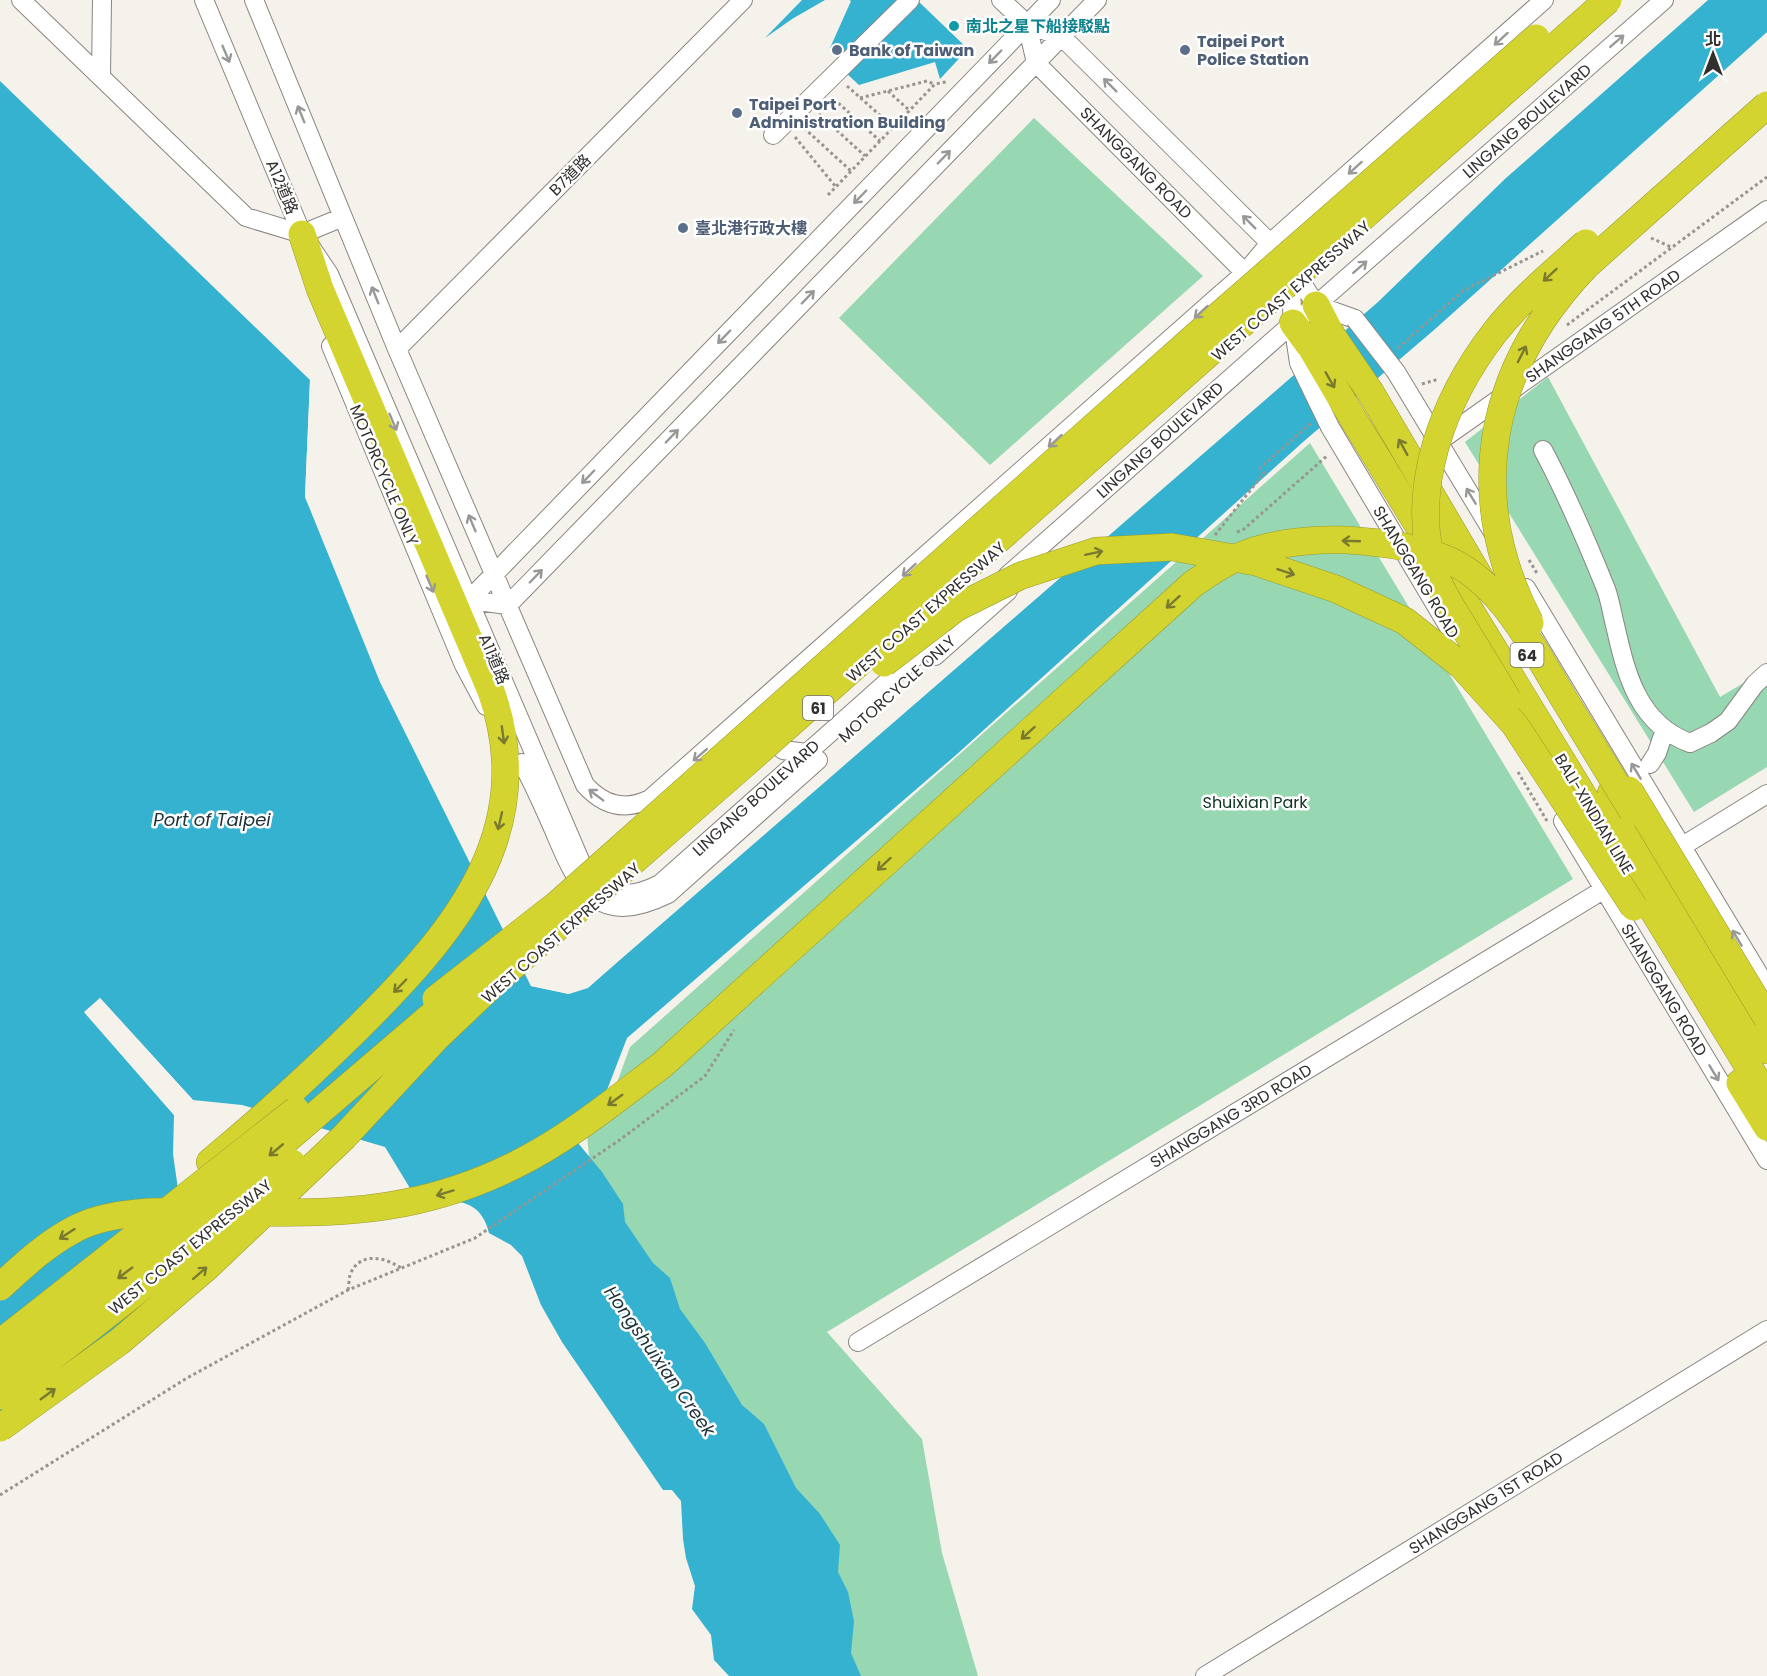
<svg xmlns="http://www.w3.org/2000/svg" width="1767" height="1676" font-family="Poppins,'Noto Sans TC',sans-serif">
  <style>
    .green { fill: #97d7b2 }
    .water { fill: #35b2cf }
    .pier { fill: #f5f1eb }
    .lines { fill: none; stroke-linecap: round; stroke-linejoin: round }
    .minor-casing { stroke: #898680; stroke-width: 20 }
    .highway-casing { stroke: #9b9b2f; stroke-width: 28 }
    .path { stroke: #989591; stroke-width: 3; stroke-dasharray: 3 3; stroke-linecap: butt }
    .minor { stroke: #fff; stroke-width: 18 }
    .highway { stroke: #d3d430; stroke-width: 27 }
    .minor-bridge-casing { stroke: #898680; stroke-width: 20; stroke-linecap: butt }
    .highway-bridge-casing { stroke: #9b9b2f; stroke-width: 28; stroke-linecap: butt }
    .minor-bridge { stroke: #fff; stroke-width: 18 }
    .highway-bridge { stroke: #d3d430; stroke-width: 27 }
    .oneway { stroke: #989896 }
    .oneway2 { stroke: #7a7a2f }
    .culture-dot { fill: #0f9aa8; stroke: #fff; stroke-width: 2 }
    .service-dot { fill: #5c6f8a; stroke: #fff; stroke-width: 2 }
    .labels { text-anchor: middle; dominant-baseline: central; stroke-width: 5; stroke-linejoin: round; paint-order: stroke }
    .shield { fill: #fff; stroke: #706e6d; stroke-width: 1.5 }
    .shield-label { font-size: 15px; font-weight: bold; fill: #32302e }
    .culture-label { font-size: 16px; font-weight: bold; fill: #0d838f; stroke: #fff; text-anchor: start }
    .service-label { font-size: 16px; font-weight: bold; fill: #4e5e75; stroke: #fff; text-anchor: start }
    .street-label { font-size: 16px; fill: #32302e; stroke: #fff }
    .park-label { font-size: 16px; fill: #0a321f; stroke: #fff }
    .water-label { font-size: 18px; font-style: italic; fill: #1d3238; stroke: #fff }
  </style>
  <rect width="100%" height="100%" fill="#f5f1eb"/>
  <path class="green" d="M 1034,118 L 1203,276 L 990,465 L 839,318 Z
    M 1548,377 L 1720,697 L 1767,669 L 1767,767 L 1694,812 L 1465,442 Z
    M 1310,443 L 1573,879 L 827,1332 L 922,1439 L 942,1553 L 978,1676 L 850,1676 L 590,1167 L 586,1124 L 612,1096 L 630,1047 Z"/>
  <path class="water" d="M 802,0 L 825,0 L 792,19 L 765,38 Z
    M 849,0 L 917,0 L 968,49 L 940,79 L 935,62 L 859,85 L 845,72 L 839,55 L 830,48 L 851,1 Z
    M 1708,0 L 1767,0 L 1767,32 L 1434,330 L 1303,442 L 956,755 L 627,1038 L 607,1090 L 578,1143 L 602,1172 L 623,1204 L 625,1222 L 653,1263 L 670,1278 L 680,1309 L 705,1343 L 742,1405 L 764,1424 L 796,1488 L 820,1514 L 840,1545 L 838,1572 L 848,1592 L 854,1621 L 851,1653 L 861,1676 L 729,1676 L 714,1660 L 711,1635 L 692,1609 L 695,1586 L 686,1558 L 683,1539 L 681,1501 L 672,1490 L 663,1490 L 562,1342 L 541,1305 L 522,1256 L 511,1245 L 489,1233 C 480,1195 450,1200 419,1203 L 385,1147 L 242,1105 L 193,1100 L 100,998 L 85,1013 L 174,1115 L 173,1154 L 193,1294 L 0,1441 L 0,81 L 310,380 L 305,497 L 380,682 L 531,986 L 569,994 L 588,988 L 621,959 L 1378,302 L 1506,178 Z"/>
  <path class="pier" d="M 310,380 L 312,387 L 308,496 L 331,552 L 305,497 Z
    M 488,893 L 533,984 L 567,991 L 569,994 L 531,986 Z
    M 100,998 L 193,1100 L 190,1102 L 100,1002 L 89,1013 L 176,1113 L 174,1115 L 84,1012 Z"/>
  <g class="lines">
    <defs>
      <path id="minor" d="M 21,0 L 246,217 L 302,234 L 343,217
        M 204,0 L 302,234 L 329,274 L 582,865 C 603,897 627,901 660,884 L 941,634
        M 254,0 L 397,349 L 585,785 C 604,806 625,811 650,799 L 1213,301 L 1245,273 L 1270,243 L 1544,0
        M 1001,0 L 1027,24 L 1062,37 L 1270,243 L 1290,264 L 1316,305 L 1355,319
        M 1027,24 L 1036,63 L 1252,280
        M 101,76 L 102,0
        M 773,135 L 910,0
        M 1290,275 L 1293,323 L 1299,363
        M 331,346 L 464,665 L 486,706
        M 397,349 L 743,0
        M 1396,372 L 1494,534
        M 1330,427 L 1473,668
        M 1438,442 L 1767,210
        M 1543,450 C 1567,495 1587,542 1606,589 C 1610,600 1612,613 1615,625 C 1626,674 1638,724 1690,743 L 1711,733 L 1728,721 L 1755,684 L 1767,673
        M 1007,576 L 1293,323 L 1316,305 L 1664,0
        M 1526,588 L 1767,988
        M 469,600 L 508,605 L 1097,0
        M 469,600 L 1051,0
        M 935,656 L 1008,591
        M 766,732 L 783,750 L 807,753
        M 522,763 C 535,786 545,810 556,835 C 580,893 600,927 668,894 L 818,760
        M 1650,764 L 1657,753 L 1665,729
        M 1563,821 L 1767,1160
        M 1681,847 L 1767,794
        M 858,1342 L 1603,890
        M 1205,1676 L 1767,1330"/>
      <path id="highway" d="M 1316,305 L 1331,334
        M 1293,323 L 1312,349
        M 1371,393 L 1483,583
        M 1349,412 L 1767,1097
        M 1611,793 L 1767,1050
        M 1740,1083 L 1767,1127
        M 210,1162 C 260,1121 308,1077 355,1031 C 450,937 542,834 491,691 L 320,289 L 302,234"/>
    </defs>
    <use href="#minor" class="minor-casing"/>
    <use href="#highway" class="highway-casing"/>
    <path class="path" d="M 847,86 L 893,127
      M 888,91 L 909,110
      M 860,98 L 927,81 L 934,84
      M 834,99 L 880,141
      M 819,114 L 865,156
      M 804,128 L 851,171
      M 795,137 L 836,187
      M 828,195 L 935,84 L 946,82
      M 1651,238 L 1673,248
      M 1567,325 L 1767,177
      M 1398,348 L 1464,290 L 1543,251
      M 1422,384 L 1439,379
      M 1237,532 L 1244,529 L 1328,455
      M 1215,535 L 1264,473 L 1260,468 L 1311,423
      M 1529,560 L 1538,575
      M 1518,772 L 1547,821
      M 348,1290 C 349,1285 349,1279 350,1275 C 359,1251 385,1257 401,1268
      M 0,1495 L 187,1378 L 348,1290 L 475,1238 L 621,1139 L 705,1076 L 734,1030"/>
    <use href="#minor" class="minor"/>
    <use href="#highway" class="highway"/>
    <defs>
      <path id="minor-bridge" d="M 1355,319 L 1396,372
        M 1299,363 L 1330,427"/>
      <path id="highway-bridge" d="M 1331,334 L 1371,393
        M 1312,349 L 1349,412
        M 1530,623 C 1463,494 1488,368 1587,265 L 1767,105
        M 884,663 L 956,608 L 1020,576 L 1096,551 L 1172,547 L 1256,562 L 1336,589 L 1405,621 L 1462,666 L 1515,725 L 1634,907
        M 1508,700 C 1493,675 1478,650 1463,626 C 1453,609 1441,592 1435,574 C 1408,490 1443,399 1495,332 C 1521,299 1555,271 1586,243
        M 1629,790 L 1767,1018
        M 543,917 L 1217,317 L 1536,38
        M 436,999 L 555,906
        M 255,1212 C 349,1215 429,1208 515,1165 C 568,1139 615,1100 662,1065 L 1193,584 C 1210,572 1228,560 1248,553 C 1277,542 1317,539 1347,540 C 1378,542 1412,546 1441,557 C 1500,578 1534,650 1564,699 C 1587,737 1610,775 1633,812
        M 0,1287 C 23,1266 45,1245 73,1230 C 111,1209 168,1211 210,1212
        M 0,1343 L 296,1110
        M 0,1367 L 174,1236 L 458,993
        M 0,1396 C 100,1322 197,1244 292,1163
        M 0,1428 L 119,1342 L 207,1267 L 344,1137 L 436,1038 L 497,980 L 748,761 L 1608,0"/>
    </defs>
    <use href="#minor-bridge" class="minor-bridge-casing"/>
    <use href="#highway-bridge" class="highway-bridge-casing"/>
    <use href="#minor-bridge" class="minor-bridge"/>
    <use href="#highway-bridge" class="highway-bridge"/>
  </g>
  <defs><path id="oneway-shaft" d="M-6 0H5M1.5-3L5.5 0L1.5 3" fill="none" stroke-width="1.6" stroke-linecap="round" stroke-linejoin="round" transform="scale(1.5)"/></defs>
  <g class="oneway">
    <use href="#oneway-shaft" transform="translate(1501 39) rotate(138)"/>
    <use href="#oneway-shaft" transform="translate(1617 41) rotate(-41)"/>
    <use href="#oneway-shaft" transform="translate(226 54) rotate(67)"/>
    <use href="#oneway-shaft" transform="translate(995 57) rotate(134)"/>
    <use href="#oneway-shaft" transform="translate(1110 85) rotate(-135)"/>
    <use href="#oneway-shaft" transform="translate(301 114) rotate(-112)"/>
    <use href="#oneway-shaft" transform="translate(944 157) rotate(-46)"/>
    <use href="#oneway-shaft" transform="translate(1355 168) rotate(138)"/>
    <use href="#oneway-shaft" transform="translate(860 197) rotate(134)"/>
    <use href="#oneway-shaft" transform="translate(1249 222) rotate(-135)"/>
    <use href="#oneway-shaft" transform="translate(1360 267) rotate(-41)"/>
    <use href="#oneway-shaft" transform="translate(375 295) rotate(-112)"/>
    <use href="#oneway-shaft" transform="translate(808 297) rotate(-46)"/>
    <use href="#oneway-shaft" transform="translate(1201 312) rotate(138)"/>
    <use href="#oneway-shaft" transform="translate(724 337) rotate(134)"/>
    <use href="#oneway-shaft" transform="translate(393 422) rotate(67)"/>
    <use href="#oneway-shaft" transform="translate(672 436) rotate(-46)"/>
    <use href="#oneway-shaft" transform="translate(1055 441) rotate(138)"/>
    <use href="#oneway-shaft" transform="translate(588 477) rotate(134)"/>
    <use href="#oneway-shaft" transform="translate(1471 496) rotate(-121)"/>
    <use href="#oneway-shaft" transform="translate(472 523) rotate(-113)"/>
    <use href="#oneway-shaft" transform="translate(909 570) rotate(138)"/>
    <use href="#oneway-shaft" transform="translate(536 576) rotate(-46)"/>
    <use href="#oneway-shaft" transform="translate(430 584) rotate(67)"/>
    <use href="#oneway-shaft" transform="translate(700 755) rotate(139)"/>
    <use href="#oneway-shaft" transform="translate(1636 771) rotate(-121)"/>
    <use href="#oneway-shaft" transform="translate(596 795) rotate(-143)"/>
    <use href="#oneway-shaft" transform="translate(1737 938) rotate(-121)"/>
    <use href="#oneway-shaft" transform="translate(1714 1073) rotate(59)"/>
  </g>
  <g class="oneway2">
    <use href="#oneway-shaft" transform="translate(1550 275) rotate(137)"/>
    <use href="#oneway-shaft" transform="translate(1522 354) rotate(-63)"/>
    <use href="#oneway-shaft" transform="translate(1330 380) rotate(60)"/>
    <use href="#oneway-shaft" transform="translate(1403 447) rotate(-119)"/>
    <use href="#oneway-shaft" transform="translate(1351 541) rotate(-178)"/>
    <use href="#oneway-shaft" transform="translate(1094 553) rotate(-12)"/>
    <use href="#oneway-shaft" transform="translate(1286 572) rotate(18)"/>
    <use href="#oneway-shaft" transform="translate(1173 602) rotate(138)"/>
    <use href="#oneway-shaft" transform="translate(1028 733) rotate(138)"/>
    <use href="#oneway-shaft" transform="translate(503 735) rotate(82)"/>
    <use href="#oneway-shaft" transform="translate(500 821) rotate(103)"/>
    <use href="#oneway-shaft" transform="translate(884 864) rotate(138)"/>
    <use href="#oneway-shaft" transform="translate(400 986) rotate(134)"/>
    <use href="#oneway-shaft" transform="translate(615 1100) rotate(144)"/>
    <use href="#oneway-shaft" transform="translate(276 1150) rotate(140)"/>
    <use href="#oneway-shaft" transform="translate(445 1193) rotate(163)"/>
    <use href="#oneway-shaft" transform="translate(67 1234) rotate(147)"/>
    <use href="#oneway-shaft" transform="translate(125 1273) rotate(143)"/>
    <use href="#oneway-shaft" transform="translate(200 1273) rotate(-41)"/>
    <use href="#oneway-shaft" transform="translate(48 1394) rotate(-36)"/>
  </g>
  <circle class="culture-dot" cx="954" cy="26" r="6"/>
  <g class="service-dot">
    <circle cx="837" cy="50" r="6"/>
    <circle cx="1185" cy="50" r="6"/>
    <circle cx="737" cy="113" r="6"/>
    <circle cx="683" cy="228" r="6"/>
  </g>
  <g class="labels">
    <g class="shield">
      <rect x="1510.5" y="643" width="33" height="24" rx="4.5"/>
      <rect x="803" y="696" width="30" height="24" rx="4.5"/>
    </g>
    <g class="shield-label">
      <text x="1527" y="655">64</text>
      <text x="818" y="708">61</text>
    </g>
    <g class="culture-label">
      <text x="966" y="26">南北之星下船接駁點</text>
    </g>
    <g class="service-label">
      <text x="1197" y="41">Taipei Port<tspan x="1197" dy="18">Police Station</tspan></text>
      <text x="849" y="50">Bank of Taiwan</text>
      <text x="749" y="104">Taipei Port<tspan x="749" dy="18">Administration Building</tspan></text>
      <text x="695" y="228">臺北港行政大樓</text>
    </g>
    <g class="street-label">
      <text transform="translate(1527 121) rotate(-41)">LINGANG BOULEVARD</text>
      <text transform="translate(1136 163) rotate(45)">SHANGGANG ROAD</text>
      <text transform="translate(570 175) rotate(-45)">B7道路</text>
      <text transform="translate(282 187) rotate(67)">A12道路</text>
      <text transform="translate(1291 291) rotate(-41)">WEST COAST EXPRESSWAY</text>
      <text transform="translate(1603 326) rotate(-35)">SHANGGANG 5TH ROAD</text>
      <text transform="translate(1160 440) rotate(-42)">LINGANG BOULEVARD</text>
      <text transform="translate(384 475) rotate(67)">MOTORCYCLE ONLY</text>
      <text transform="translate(1416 572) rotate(59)">SHANGGANG ROAD</text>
      <text transform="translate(926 612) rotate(-41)">WEST COAST EXPRESSWAY</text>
      <text transform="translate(494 659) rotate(67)">A11道路</text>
      <text transform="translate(897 689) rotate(-42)">MOTORCYCLE ONLY</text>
      <text transform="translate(756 798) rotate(-42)">LINGANG BOULEVARD</text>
      <text transform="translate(1594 814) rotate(59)">BALI-XINDIAN LINE</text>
      <text transform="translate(561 933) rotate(-41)">WEST COAST EXPRESSWAY</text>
      <text transform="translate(1664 990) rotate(59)">SHANGGANG ROAD</text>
      <text transform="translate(1231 1116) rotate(-31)">SHANGGANG 3RD ROAD</text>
      <text transform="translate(190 1247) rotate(-39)">WEST COAST EXPRESSWAY</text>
      <text transform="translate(1486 1503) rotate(-32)">SHANGGANG 1ST ROAD</text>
    </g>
    <g class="park-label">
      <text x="1255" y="802">Shuixian Park</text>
    </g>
    <g class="water-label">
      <text x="212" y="819">Port of Taipei</text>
      <text transform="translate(660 1361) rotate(55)">Hongshuixian Creek</text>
    </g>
  </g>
  <g transform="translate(1713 54)" stroke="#ffffff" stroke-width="4.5" paint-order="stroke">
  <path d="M0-4.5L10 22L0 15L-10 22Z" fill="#32302e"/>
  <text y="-9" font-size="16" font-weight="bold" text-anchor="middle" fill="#32302e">北</text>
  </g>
</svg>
